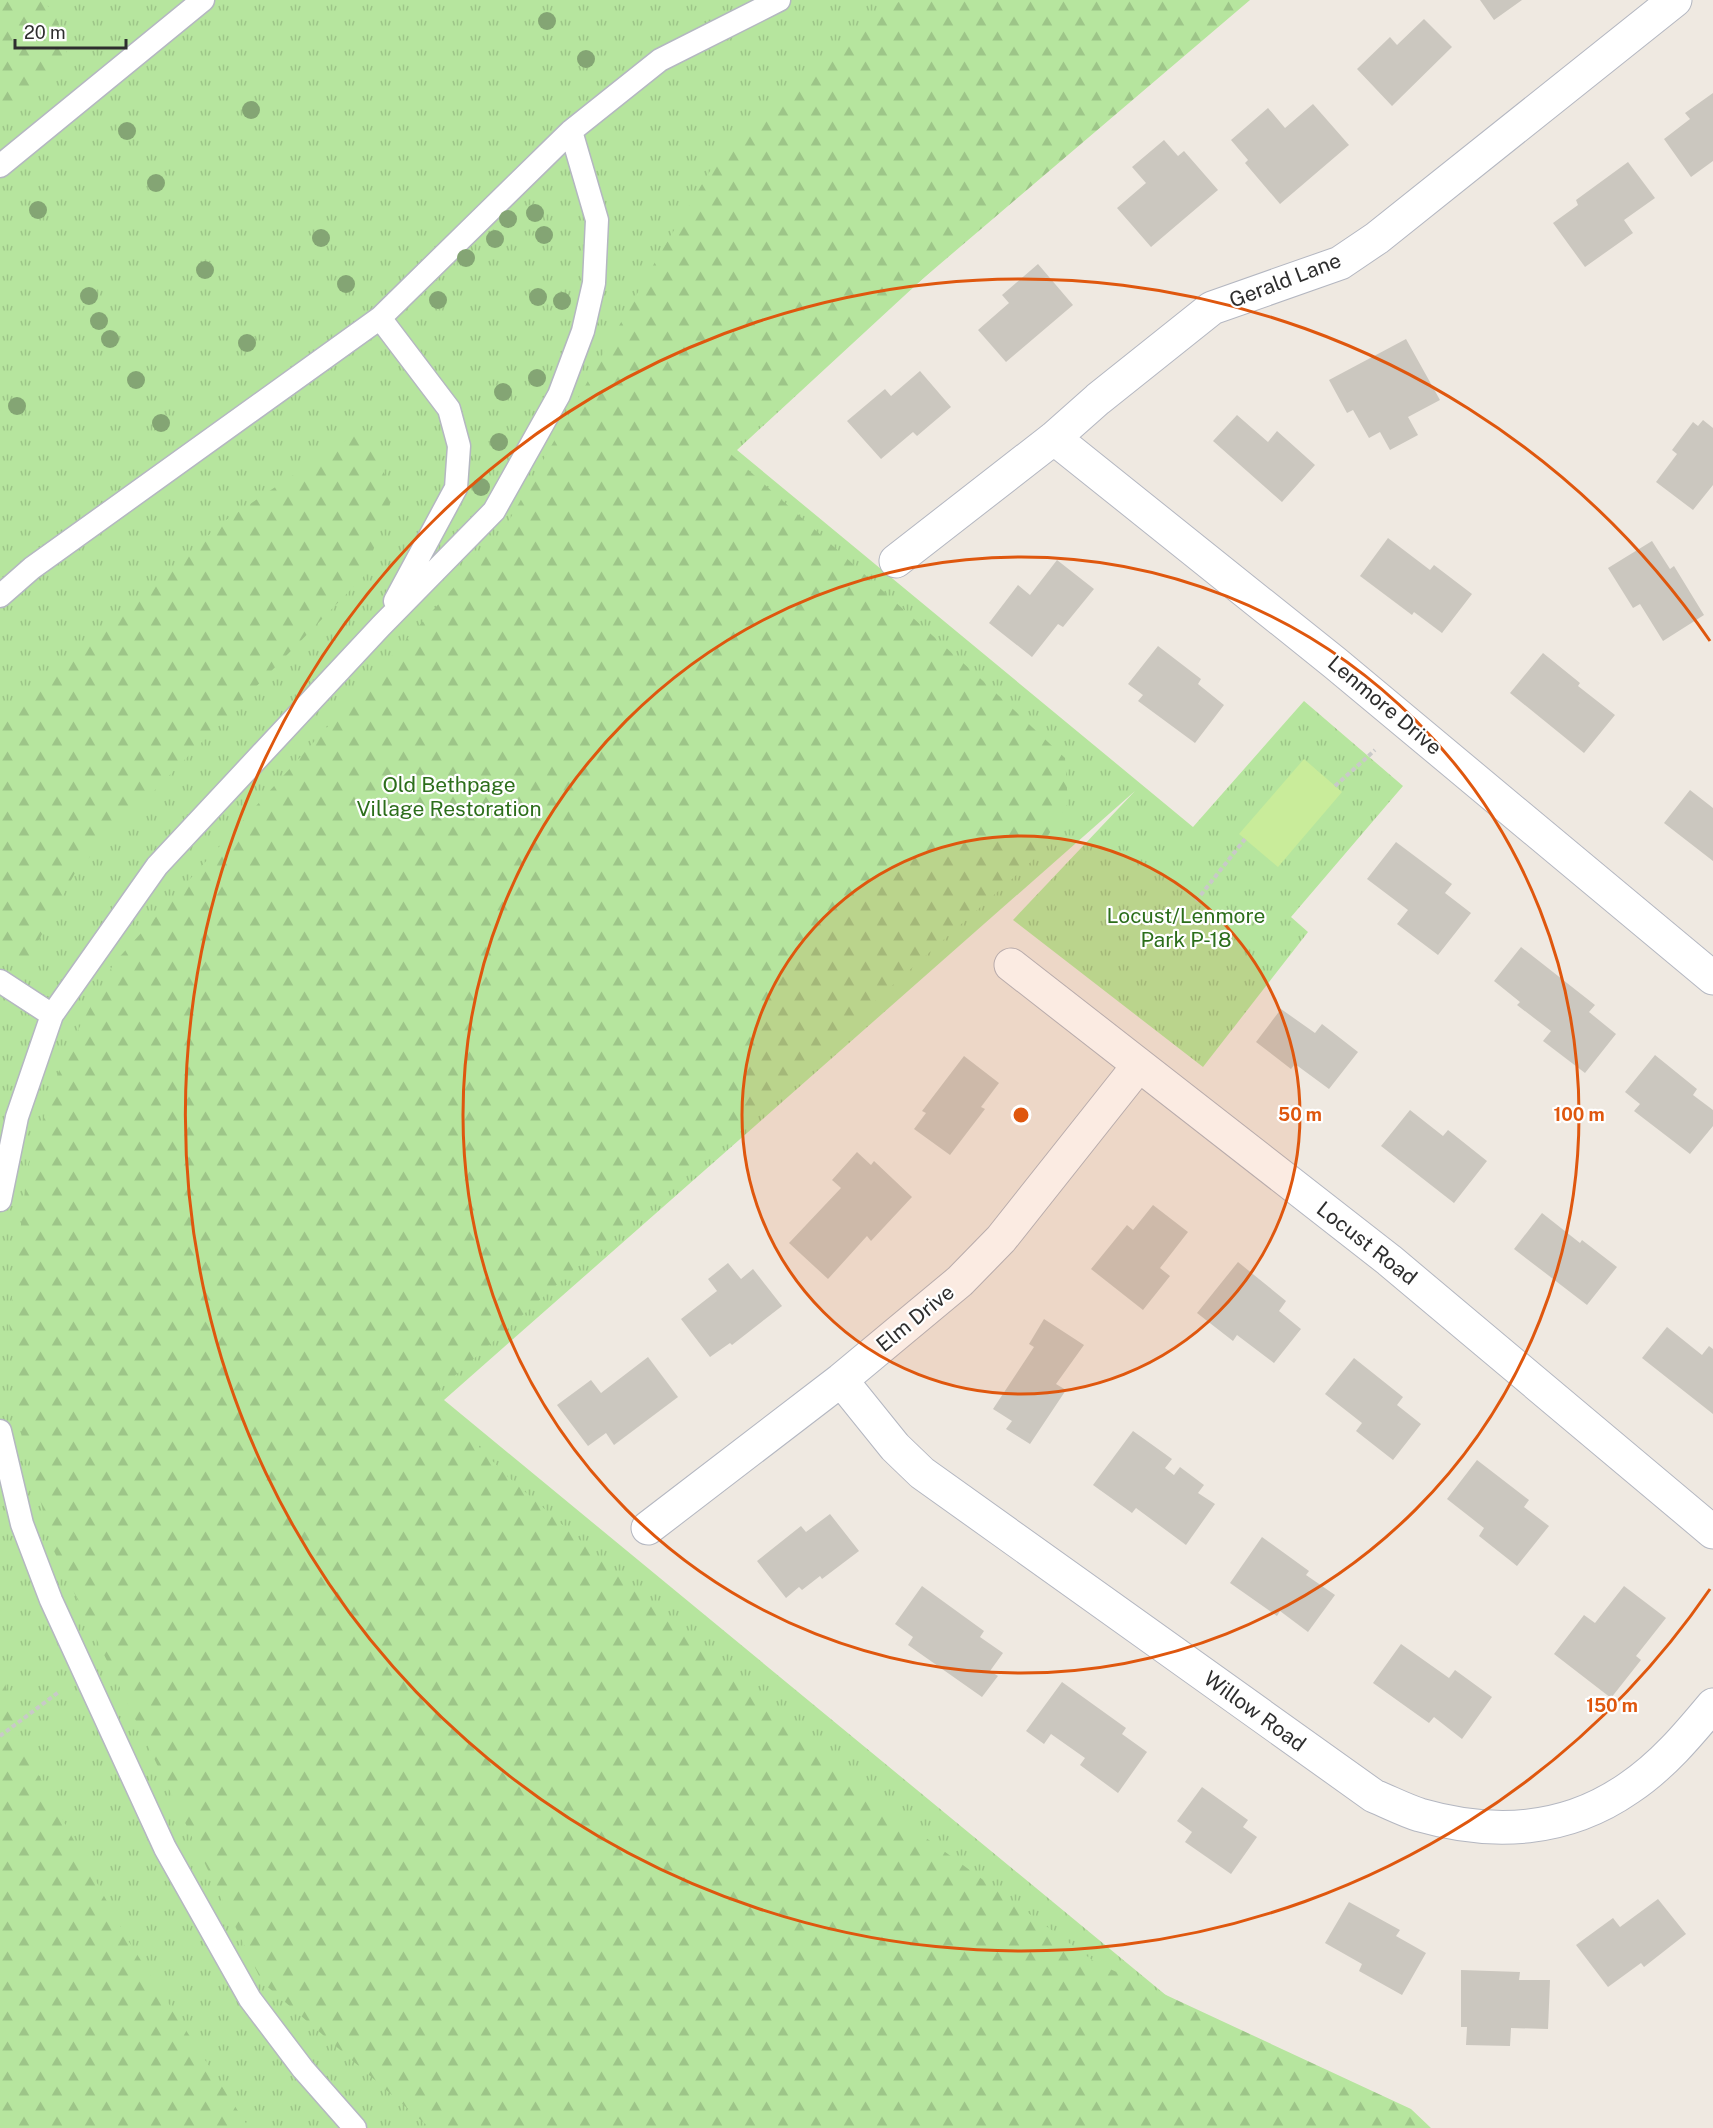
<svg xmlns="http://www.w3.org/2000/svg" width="1713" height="2128" font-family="'Public Sans',sans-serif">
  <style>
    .grass { fill: url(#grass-tufts) }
    .forest { fill: url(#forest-firs) }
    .pitch { fill: #c9ec9a }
    .building { fill: #cbc7bf }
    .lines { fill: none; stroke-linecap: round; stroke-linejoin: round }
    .service-casing { stroke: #b4b7c1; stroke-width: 25 }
    .minor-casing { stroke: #b4b7c1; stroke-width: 35 }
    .path { stroke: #c9c9c9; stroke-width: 4; stroke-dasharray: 4.5 3; stroke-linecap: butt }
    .service { stroke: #fff; stroke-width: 22 }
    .minor { stroke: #fff; stroke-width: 33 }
    .tree { fill: #84a574 }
    .ring { fill: none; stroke: #df570e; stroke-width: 3 }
    .labels { text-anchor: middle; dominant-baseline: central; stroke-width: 4.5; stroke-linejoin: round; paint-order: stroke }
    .street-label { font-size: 21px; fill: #2e2e2e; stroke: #fff }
    .park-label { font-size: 21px; fill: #2c6e1b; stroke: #fff }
    .centre { fill: #df570e; stroke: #fff; stroke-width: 3 }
    .ring-label { font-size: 18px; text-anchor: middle; font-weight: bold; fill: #df570e; stroke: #fff; stroke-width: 4.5; stroke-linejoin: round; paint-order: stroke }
  </style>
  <defs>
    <pattern id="grass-tufts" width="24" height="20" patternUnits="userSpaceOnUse" patternTransform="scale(1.5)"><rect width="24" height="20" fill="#b6e59e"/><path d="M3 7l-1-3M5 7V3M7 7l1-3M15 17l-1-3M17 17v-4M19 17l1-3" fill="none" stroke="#9dc588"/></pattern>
    <pattern id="forest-firs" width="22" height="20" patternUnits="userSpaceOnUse" patternTransform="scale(1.5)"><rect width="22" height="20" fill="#b6e59e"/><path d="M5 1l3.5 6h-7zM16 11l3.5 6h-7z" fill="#9dc588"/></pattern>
  </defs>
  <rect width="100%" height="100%" fill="#efe9e1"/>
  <path class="grass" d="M 0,0 L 1225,0 L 737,450 L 1193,827 L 1304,701 L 1403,786 L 1291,917 L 1308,932 L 1203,1067 L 1013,920 L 1135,791 L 444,1400 L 1327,2128 L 0,2128 Z"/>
  <path class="forest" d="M 0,0 L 40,0 L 54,11 L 69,60 L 0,117 Z
    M 901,0 L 1250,0 L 724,448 L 982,680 L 1065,758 L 1068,803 L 1033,860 L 431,1397 L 506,1475 L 873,1799 L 1095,1962 L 1411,2109 L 1431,2128 L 430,2128 L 262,1982 L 54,1551 L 22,1433 L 9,1323 L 28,1167 L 63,1058 L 114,963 L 501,535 L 659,255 L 724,148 Z
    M 361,430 L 394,492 L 364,576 L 76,871 L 28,960 L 0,949 L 0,727 L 223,522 Z
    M 0,1664 L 20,1741 L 129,1942 L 249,2128 L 0,2128 Z"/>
  <path class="pitch" d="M 1304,759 L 1342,792 L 1278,867 L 1239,834 Z"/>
  <path class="building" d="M 1480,0 L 1522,0 L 1494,20 Z
    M 1424,19 L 1452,47 L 1392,106 L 1357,69 L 1390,37 L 1397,45 Z
    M 1713,93 L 1713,161 L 1691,177 L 1664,139 L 1690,119 L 1685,113 Z
    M 1313,104 L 1349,145 L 1280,204 L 1245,163 L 1248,160 L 1231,140 L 1268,108 L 1285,128 Z
    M 1164,140 L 1178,156 L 1184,151 L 1218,190 L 1151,247 L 1117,208 L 1146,183 L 1132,167 Z
    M 1628,162 L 1655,198 L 1624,220 L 1633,233 L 1585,267 L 1553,223 L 1578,205 L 1576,200 Z
    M 1038,264 L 1073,305 L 1006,362 L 978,330 L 1009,303 L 1002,295 Z
    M 1406,339 L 1440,400 L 1408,417 L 1418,435 L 1390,450 L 1380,432 L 1369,438 L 1353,410 L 1347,413 L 1329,380 Z
    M 920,371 L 951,407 L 917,436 L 913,432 L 881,459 L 847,421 L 885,389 L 891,396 Z
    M 1237,415 L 1268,442 L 1277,431 L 1315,465 L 1282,502 L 1213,441 Z
    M 1703,420 L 1713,428 L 1713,485 L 1693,510 L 1656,482 L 1677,454 L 1672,450 L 1693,422 L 1698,426 Z
    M 1388,538 L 1430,570 L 1434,565 L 1472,594 L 1442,633 L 1414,612 L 1412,615 L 1360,576 Z
    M 1652,541 L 1670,569 L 1674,566 L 1704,615 L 1663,641 L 1640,604 L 1633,608 L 1608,568 Z
    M 1057,560 L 1094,589 L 1063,627 L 1058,624 L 1032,657 L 989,623 L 1018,585 L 1030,595 Z
    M 1158,646 L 1201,679 L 1198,684 L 1224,705 L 1195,743 L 1138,701 L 1143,695 L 1128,684 Z
    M 1543,653 L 1580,683 L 1578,686 L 1615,715 L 1584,753 L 1510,693 Z
    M 1690,790 L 1713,808 L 1713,861 L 1664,823 Z
    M 1396,842 L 1452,884 L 1445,893 L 1471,913 L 1438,955 L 1397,924 L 1408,910 L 1367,879 Z
    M 1521,947 L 1595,1005 L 1589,1012 L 1616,1034 L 1585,1073 L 1543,1041 L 1551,1031 L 1517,1005 L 1520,1002 L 1494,981 Z
    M 1281,1009 L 1315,1033 L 1322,1024 L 1358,1052 L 1329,1089 L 1295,1064 L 1291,1069 L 1256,1042 Z
    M 1655,1055 L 1697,1089 L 1693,1095 L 1713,1110 L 1713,1126 L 1690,1154 L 1634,1111 L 1640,1104 L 1625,1092 Z
    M 964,1056 L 999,1083 L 981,1107 L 985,1109 L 950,1155 L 914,1129 L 926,1113 L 922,1111 Z
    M 1410,1110 L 1443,1136 L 1448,1130 L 1487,1161 L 1454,1203 L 1381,1146 Z
    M 857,1152 L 871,1165 L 874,1161 L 912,1197 L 871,1241 L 867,1236 L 828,1279 L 789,1243 L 841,1188 L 832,1180 Z
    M 1153,1205 L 1188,1232 L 1160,1268 L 1170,1276 L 1143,1310 L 1091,1269 L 1127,1225 L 1133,1230 Z
    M 1542,1213 L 1580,1243 L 1582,1240 L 1617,1267 L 1587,1305 L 1514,1249 Z
    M 1238,1262 L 1286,1301 L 1279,1311 L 1301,1329 L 1274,1363 L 1237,1335 L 1233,1341 L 1197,1313 Z
    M 728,1263 L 741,1279 L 753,1269 L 782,1306 L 732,1345 L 730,1343 L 710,1357 L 681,1319 L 717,1291 L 708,1279 Z
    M 1044,1319 L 1084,1345 L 1056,1384 L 1066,1390 L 1030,1444 L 1006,1429 L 1012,1421 L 993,1409 L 1034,1347 L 1029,1344 Z
    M 1667,1327 L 1702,1355 L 1709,1346 L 1713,1349 L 1713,1414 L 1642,1358 Z
    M 648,1357 L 678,1397 L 614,1445 L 606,1433 L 588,1446 L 557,1405 L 591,1380 L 601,1393 Z
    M 1354,1358 L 1403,1397 L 1397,1405 L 1421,1424 L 1393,1460 L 1356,1431 L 1362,1423 L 1325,1394 Z
    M 1133,1431 L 1172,1459 L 1165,1468 L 1174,1475 L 1180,1467 L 1204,1485 L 1198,1493 L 1215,1504 L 1186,1545 L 1136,1508 L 1132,1513 L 1093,1485 Z
    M 1477,1460 L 1529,1500 L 1524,1507 L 1549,1526 L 1517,1566 L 1479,1536 L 1484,1528 L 1447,1499 Z
    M 830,1514 L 859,1551 L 822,1579 L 820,1576 L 802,1590 L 799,1587 L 786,1598 L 757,1561 L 801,1526 L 806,1532 Z
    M 1262,1537 L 1309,1571 L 1306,1575 L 1335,1595 L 1308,1632 L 1280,1611 L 1277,1616 L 1230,1583 Z
    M 922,1586 L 984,1631 L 980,1637 L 1003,1653 L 990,1671 L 998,1676 L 982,1697 L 908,1645 L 913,1637 L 895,1624 Z
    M 1624,1586 L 1666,1618 L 1636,1656 L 1641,1660 L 1611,1698 L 1554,1654 L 1584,1615 L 1595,1623 Z
    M 1401,1644 L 1449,1678 L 1455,1670 L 1492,1697 L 1462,1739 L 1434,1717 L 1429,1723 L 1373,1683 Z
    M 1062,1682 L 1126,1728 L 1122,1734 L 1147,1752 L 1118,1793 L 1080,1765 L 1085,1758 L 1051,1734 L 1044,1744 L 1026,1731 Z
    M 1202,1787 L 1248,1820 L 1243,1827 L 1257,1837 L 1231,1874 L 1185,1842 L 1192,1832 L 1177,1821 Z
    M 1658,1899 L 1686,1934 L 1644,1967 L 1641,1963 L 1608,1987 L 1576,1945 L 1613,1918 L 1620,1927 Z
    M 1349,1902 L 1400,1930 L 1396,1936 L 1426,1953 L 1402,1995 L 1359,1971 L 1362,1964 L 1325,1943 Z
    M 1461,1970 L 1520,1972 L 1519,1980 L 1550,1980 L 1548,2029 L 1511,2028 L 1510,2046 L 1466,2045 L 1467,2027 L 1461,2027 Z"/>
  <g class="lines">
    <defs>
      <path id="service" d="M 0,166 L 203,0
        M 380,318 L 449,409 L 459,446 L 456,488 L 395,601
        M 0,596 L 32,568 L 380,318 L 571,131 L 660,60 L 779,0
        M 0,981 L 52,1015
        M 0,1200 L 17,1117 L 52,1015 L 157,866 L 381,626 L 494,511 L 559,395 L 583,331 L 594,283 L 597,220 L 571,131
        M 0,1431 L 22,1524 L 51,1600 L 165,1848 L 250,1999 L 303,2069 L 355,2128"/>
      <path id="minor" d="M 1054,438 L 1335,663 L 1713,978
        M 896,561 L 1054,438 L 1098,399 L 1212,308 L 1340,263 L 1377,238 L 1675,0
        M 1011,965 L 1389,1260 L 1713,1532
        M 841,1380 L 895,1447 L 922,1473 L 1374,1796 C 1389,1802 1404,1810 1420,1815 C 1493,1836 1566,1832 1629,1788 C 1662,1766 1688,1735 1713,1705
        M 648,1528 L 841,1380 L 960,1281 L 1001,1239 L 1139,1065"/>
    </defs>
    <use href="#service" class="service-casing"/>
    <use href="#minor" class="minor-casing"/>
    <path class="path" d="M 1335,786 L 1375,750
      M 1196,901 L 1245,839
      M 0,1736 L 60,1691"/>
    <use href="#service" class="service"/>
    <use href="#minor" class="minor"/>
  </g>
  <g class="tree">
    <circle cx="547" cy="21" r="9"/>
    <circle cx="586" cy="59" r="9"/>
    <circle cx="251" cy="110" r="9"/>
    <circle cx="127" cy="131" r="9"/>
    <circle cx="156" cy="183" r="9"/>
    <circle cx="38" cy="210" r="9"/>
    <circle cx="535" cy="213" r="9"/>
    <circle cx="508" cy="219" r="9"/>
    <circle cx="544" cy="235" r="9"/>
    <circle cx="321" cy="238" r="9"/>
    <circle cx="495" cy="239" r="9"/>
    <circle cx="466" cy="258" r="9"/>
    <circle cx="205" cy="270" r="9"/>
    <circle cx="346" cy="284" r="9"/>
    <circle cx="89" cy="296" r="9"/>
    <circle cx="538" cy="297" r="9"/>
    <circle cx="438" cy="300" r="9"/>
    <circle cx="562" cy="301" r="9"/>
    <circle cx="99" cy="321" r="9"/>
    <circle cx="110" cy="339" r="9"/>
    <circle cx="247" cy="343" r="9"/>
    <circle cx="537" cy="378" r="9"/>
    <circle cx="136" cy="380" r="9"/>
    <circle cx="503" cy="392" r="9"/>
    <circle cx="17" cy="406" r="9"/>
    <circle cx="161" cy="423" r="9"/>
    <circle cx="499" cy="442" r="9"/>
    <circle cx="481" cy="487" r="9"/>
  </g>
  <circle cx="1021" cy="1115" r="279" fill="#df570e" fill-opacity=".12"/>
  <g class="ring">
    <circle cx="1021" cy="1115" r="279"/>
    <circle cx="1021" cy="1115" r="558"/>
    <path d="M1710 1589A836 836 0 1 1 1710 641"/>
  </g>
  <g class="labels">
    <g class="street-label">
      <text transform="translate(1285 280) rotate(-21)">Gerald Lane</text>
      <text transform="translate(1385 705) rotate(40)">Lenmore Drive</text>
      <text transform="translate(1367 1243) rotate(38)">Locust Road</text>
      <text transform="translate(915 1318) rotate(-39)">Elm Drive</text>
      <text transform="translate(1255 1711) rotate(36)">Willow Road</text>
    </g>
    <g class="park-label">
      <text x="449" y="784">Old Bethpage<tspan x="449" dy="24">Village Restoration</tspan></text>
      <text x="1186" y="915">Locust/Lenmore<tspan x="1186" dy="24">Park P-18</tspan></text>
    </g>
  </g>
  <circle cx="1021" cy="1115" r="9" class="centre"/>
  <g class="ring-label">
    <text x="1300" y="1121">50 m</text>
    <text x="1579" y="1121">100 m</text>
    <text x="1612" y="1712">150 m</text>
  </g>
  <path d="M15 39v9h111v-9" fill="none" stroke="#2e2e2e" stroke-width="3"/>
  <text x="24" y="39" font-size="18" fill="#2e2e2e" stroke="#ffffff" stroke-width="4.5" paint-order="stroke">20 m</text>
</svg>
